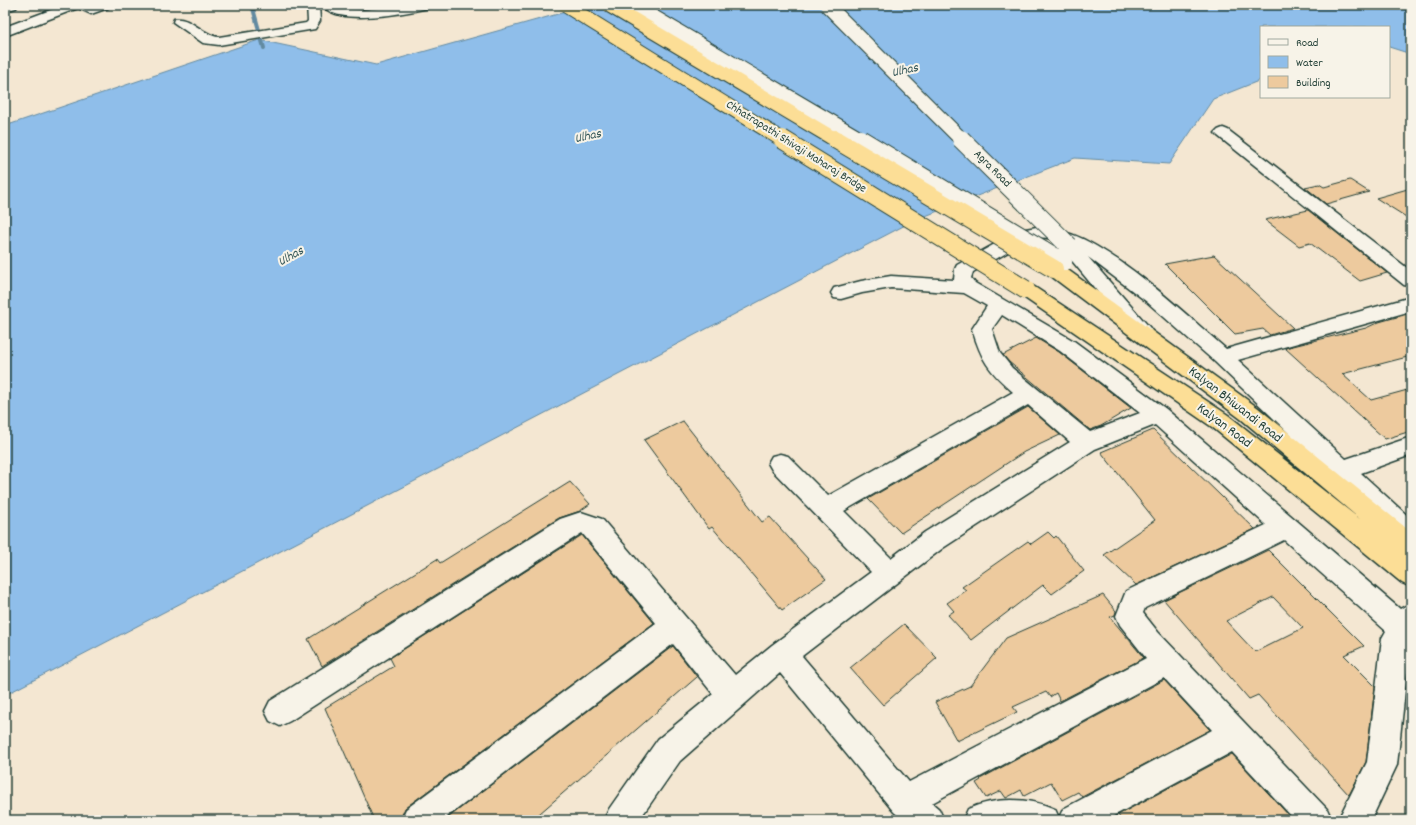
<svg xmlns="http://www.w3.org/2000/svg" width="1416" height="825" font-family="Dekko,sans-serif">
  <style>
    .water { fill: #8fbeea; stroke: #628aa1 }
    .lines { fill: none; stroke-linecap: round; stroke-linejoin: round }
    .stream { stroke: #628aa1; stroke-width: 4 }
    .building { fill: #edca9e; stroke: #1f3d34; fill-rule: evenodd }
    .minor-casing { stroke: #1f3d34; stroke-width: 3 }
    .highway-casing { stroke: #1f3d34; stroke-width: 3 }
    .minor { fill: #f7f3e8; fill-rule: evenodd }
    .highway { fill: #fcde96; fill-rule: evenodd }
    .minor-bridge-far1-casing { stroke: #1f3d34; stroke-width: 16; stroke-linecap: butt }
    .minor-bridge-casing { stroke: #1f3d34; stroke-width: 20; stroke-linecap: butt }
    .highway-bridge-far1-casing { stroke: #1f3d34; stroke-width: 16; stroke-linecap: butt }
    .highway-bridge-casing { stroke: #1f3d34; stroke-width: 20; stroke-linecap: butt }
    .minor-bridge-far1 { stroke: #f7f3e8; stroke-width: 14 }
    .minor-bridge { stroke: #f7f3e8; stroke-width: 18 }
    .highway-bridge-far1 { stroke: #fcde96; stroke-width: 14 }
    .highway-bridge { stroke: #fcde96; stroke-width: 18 }
    .labels { text-anchor: middle; dominant-baseline: central; stroke-width: 4; stroke-linejoin: round; paint-order: stroke }
    .far-street-label { font-size: 12px; fill: #1f3d34; stroke: #f7f3e8 }
    .far-water-label { font-size: 13px; font-style: italic; fill: #355758; stroke: #f7f3e8 }
    .street-label { font-size: 14px; fill: #1f3d34; stroke: #f7f3e8 }
  </style>
  <rect width="100%" height="100%" fill="#f4e7d2"/>
  <filter id="ink" filterUnits="userSpaceOnUse"><feTurbulence type="fractalNoise" baseFrequency=".025" numOctaves="2"/><feDisplacementMap in="SourceGraphic" scale="8" xChannelSelector="R" yChannelSelector="G"/><feConvolveMatrix kernelMatrix="1 2 1 2 8 2 1 2 1" color-interpolation-filters="sRGB"/></filter>
  <g filter="url(#ink)">
    <path class="water" d="M 590,5 L 1411,5 L 1411,54 L 1389,47 L 1389,27 L 1261,27 L 1261,80 L 1213,99 L 1169,164 L 1075,158 L 915,220 L 5,695 L 5,126 L 259,40 L 376,65 Z"/>
    <g class="lines">
      <path class="stream" d="M 252,5 L 264,48"/>
    </g>
    <path class="building" d="M 1350,180 L 1369,192 L 1326,204 L 1305,187 L 1319,184 L 1324,187 Z
      M 1411,188 L 1411,220 L 1376,198 Z
      M 1308,210 L 1353,246 L 1387,273 L 1360,281 L 1310,243 L 1299,246 L 1265,220 Z
      M 1214,255 L 1293,328 L 1270,335 L 1263,329 L 1235,334 L 1165,264 Z
      M 1411,313 L 1411,356 L 1342,374 L 1371,400 L 1411,389 L 1411,431 L 1385,439 L 1285,348 L 1366,328 L 1379,322 Z
      M 1036,338 L 1059,352 L 1131,408 L 1101,426 L 1090,430 L 1009,362 L 1003,355 Z
      M 1028,407 L 1060,435 L 1024,452 L 901,533 L 868,499 Z
      M 683,421 L 762,522 L 770,517 L 826,579 L 782,610 L 712,527 L 709,529 L 644,440 Z
      M 1153,430 L 1255,529 L 1136,585 L 1104,555 L 1155,520 L 1101,452 Z
      M 570,482 L 590,504 L 580,511 L 559,518 L 322,666 L 308,639 L 437,559 L 440,563 Z
      M 1048,532 L 1054,538 L 1056,536 L 1084,571 L 1052,594 L 1043,585 L 971,640 L 948,615 L 954,611 L 947,603 L 966,590 L 962,587 L 1028,541 L 1031,544 Z
      M 582,535 L 654,623 L 405,808 L 400,820 L 374,820 L 325,708 L 394,666 L 390,658 Z
      M 1268,550 L 1364,646 L 1344,655 L 1375,686 L 1366,762 L 1349,795 L 1258,695 L 1249,699 L 1164,600 ZM 1273,597 L 1303,628 L 1255,652 L 1226,621 Z
      M 1103,595 L 1116,611 L 1115,615 L 1110,617 L 1144,658 L 1060,701 L 1056,693 L 1050,697 L 1046,692 L 1013,707 L 1017,712 L 957,741 L 935,702 L 970,686 L 1006,638 Z
      M 904,624 L 937,658 L 883,705 L 850,668 Z
      M 673,646 L 697,677 L 532,820 L 445,820 Z
      M 1164,680 L 1210,730 L 1082,797 L 1078,792 L 1062,800 L 1051,782 L 1024,796 L 1021,790 L 1006,798 L 1001,791 L 986,798 L 976,783 L 981,780 L 980,779 Z
      M 1232,754 L 1293,820 L 1122,820 L 1118,815 Z"/>
    <g class="lines">
      <defs>
        <path id="minor" d="M 5,5 L 18,5 L 16,8 L 5,11 Z
          M 64,5 L 110,5 L 108,8 L 91,14 L 78,8 L 5,36 L 5,27 Z
          M 307,5 L 319,5 L 320,21 L 315,29 L 219,45 L 203,43 L 173,22 L 174,19 C 190,16 204,36 219,37 L 306,23 L 308,21 Z
          M 322,5 L 338,5 L 351,9 L 363,10 L 405,5 L 430,5 L 428,8 C 406,13 337,27 322,5 Z
          M 1223,128 L 1228,130 L 1411,271 L 1411,287 L 1404,285 L 1218,136 L 1215,133 L 1218,130 Z
          M 1042,226 C 1061,230 1080,236 1096,246 C 1144,274 1184,313 1226,349 L 1411,297 L 1411,311 L 1238,360 L 1346,459 L 1411,437 L 1411,455 L 1361,473 L 1411,519 L 1411,533 L 1388,545 L 1379,542 L 1376,534 L 1379,526 L 1383,524 L 1215,362 L 1147,302 L 1088,257 L 1150,328 L 1153,333 L 1150,338 L 1143,340 L 1136,338 L 1063,250 L 1060,246 L 1062,243 C 1051,238 1043,236 1031,239 L 973,272 L 971,278 L 975,283 L 1074,341 L 1166,409 L 1400,609 L 1411,603 L 1411,635 L 1397,765 L 1371,820 L 1338,820 L 1367,762 L 1382,638 L 1386,631 L 1284,540 L 1145,608 L 1143,613 L 1158,632 L 1327,809 L 1332,820 L 1295,820 L 1232,752 L 1106,820 L 963,820 L 968,809 C 995,797 1028,797 1055,809 L 1059,818 L 1063,809 L 1212,730 L 1164,678 L 932,803 L 939,809 L 944,820 L 903,820 L 894,812 L 780,673 L 680,761 L 639,820 L 604,820 L 609,809 L 658,739 L 713,694 L 673,644 L 443,820 L 401,820 L 406,809 L 656,623 L 582,533 L 290,721 L 280,726 L 270,721 L 265,711 L 270,701 L 560,519 L 581,512 L 602,519 L 735,675 L 772,645 L 871,572 L 772,470 L 768,463 L 772,456 L 780,454 L 788,456 L 828,496 L 1013,392 C 988,370 982,361 972,329 L 987,306 L 964,293 L 891,288 L 862,293 L 841,299 L 834,298 L 831,293 L 834,288 L 861,281 L 891,276 L 954,280 L 955,269 L 957,265 L 1020,230 ZM 1002,315 L 1060,351 L 1140,413 L 1090,432 L 1012,368 L 1000,353 L 992,329 ZM 1028,405 L 1070,442 L 925,532 L 891,558 L 844,511 ZM 1155,425 L 1266,525 L 1126,591 L 1116,616 L 1120,625 L 1146,658 L 909,782 L 802,656 L 943,548 L 1095,449 Z"/>
        <path id="highway" d="M 1054,263 L 1061,265 L 1257,407 L 1411,532 L 1411,558 L 1407,557 L 1411,560 L 1411,587 L 1402,583 L 1212,427 L 1019,294 L 1016,290 L 1019,286 L 1026,284 L 1033,286 L 1228,415 L 1361,520 L 1241,419 L 1047,273 L 1045,269 L 1047,265 Z"/>
      </defs>
      <use href="#minor" class="minor-casing"/>
      <use href="#highway" class="highway-casing"/>
      <use href="#minor" class="minor"/>
      <use href="#highway" class="highway"/>
      <defs>
        <path id="minor-bridge-far1" d="M 633,5 L 862,140
          M 827,5 L 962,140"/>
        <path id="minor-bridge" d="M 860,139 L 1063,262
          M 961,139 L 1069,246"/>
        <path id="highway-bridge-far1" d="M 565,5 L 783,140
          M 609,5 L 836,140"/>
        <path id="highway-bridge" d="M 782,139 L 1026,290
          M 835,139 L 1054,269"/>
      </defs>
      <use href="#minor-bridge-far1" class="minor-bridge-far1-casing"/>
      <use href="#minor-bridge" class="minor-bridge-casing"/>
      <use href="#highway-bridge-far1" class="highway-bridge-far1-casing"/>
      <use href="#highway-bridge" class="highway-bridge-casing"/>
      <use href="#minor-bridge-far1" class="minor-bridge-far1"/>
      <use href="#minor-bridge" class="minor-bridge"/>
      <use href="#highway-bridge-far1" class="highway-bridge-far1"/>
      <use href="#highway-bridge" class="highway-bridge"/>
    </g>
  </g>
  <g class="labels">
    <g class="far-street-label">
      <text transform="translate(796 147) rotate(32)">Chhatrapathi Shivaji Maharaj Bridge</text>
      <text transform="translate(992 169) rotate(45)">Agra Road</text>
    </g>
    <g class="far-water-label">
      <text transform="translate(905 71) rotate(-12)">Ulhas</text>
      <text transform="translate(588 137) rotate(-12)">Ulhas</text>
      <text transform="translate(291 257) rotate(-29)">Ulhas</text>
    </g>
    <g class="street-label">
      <text transform="translate(1235 405) rotate(38)">Kalyan Bhiwandi Road</text>
      <text transform="translate(1224 426) rotate(37)">Kalyan Road</text>
    </g>
  </g>
  <rect width="1416" height="825" fill="none" stroke="#f7f3e8" stroke-width="20"/>
  <rect x="10" y="10" width="1396" height="805" fill="none" stroke="#1f3d34" stroke-width="1.5" filter="url(#ink)"/>
  <rect x="1260" y="26" width="130" height="72" fill="#f7f3e8" stroke="#a1aaa0"/>
  <rect x="1268" y="39" width="20" height="6" fill="#f7f3e8" stroke="#a1aaa0"/>
  <text x="1296" y="46" font-size="12" fill="#1f3d34">Road</text>
  <rect x="1268" y="56" width="20" height="12" fill="#8fbeea" stroke="#a1aaa0"/>
  <text x="1296" y="66" font-size="12" fill="#1f3d34">Water</text>
  <rect x="1268" y="76" width="20" height="12" fill="#edca9e" stroke="#a1aaa0"/>
  <text x="1296" y="86" font-size="12" fill="#1f3d34">Building</text>
</svg>
